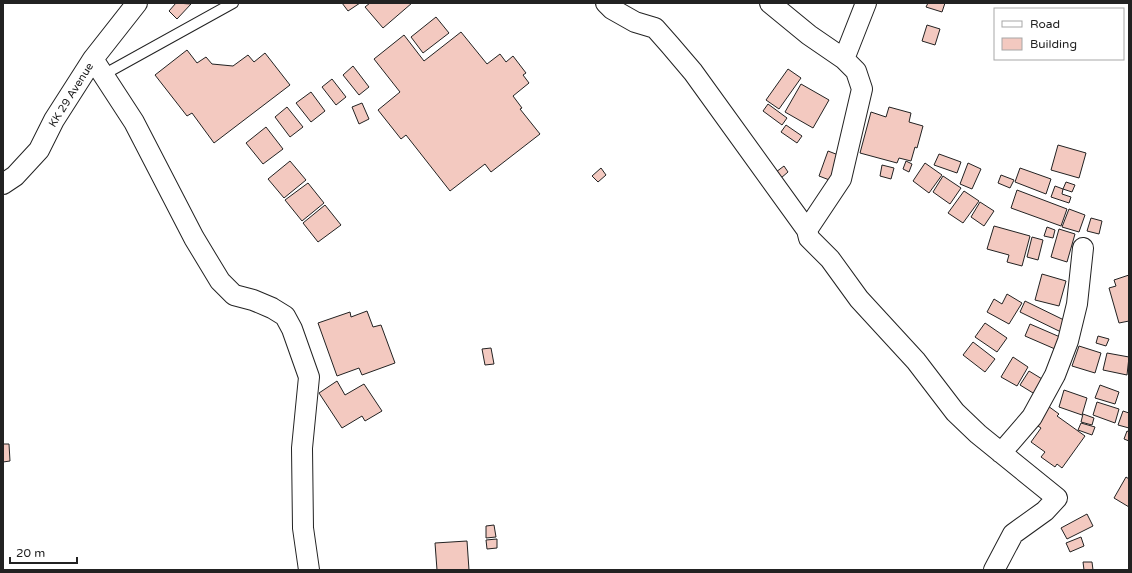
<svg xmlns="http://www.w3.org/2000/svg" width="1132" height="573" font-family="'Varela Round',sans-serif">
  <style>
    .building { fill: #f3c9c0; stroke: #222 }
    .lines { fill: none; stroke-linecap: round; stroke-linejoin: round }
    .lane-casing { stroke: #222; stroke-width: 12 }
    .street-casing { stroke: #222; stroke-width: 22 }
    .lane { stroke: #fff; stroke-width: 10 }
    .street { stroke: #fff; stroke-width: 20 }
    .labels { text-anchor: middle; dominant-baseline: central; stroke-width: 3; stroke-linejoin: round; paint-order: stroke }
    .street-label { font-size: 11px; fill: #222; stroke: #fff }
  </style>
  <rect width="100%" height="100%" fill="#fff"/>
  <path class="building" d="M 176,3 L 191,4 L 177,19 L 169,11 Z
    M 342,3 L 360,3 L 348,11 Z
    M 370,3 L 412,3 L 383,28 L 365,7 Z
    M 928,3 L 945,3 L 942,12 L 926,7 Z
    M 436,17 L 449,33 L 423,53 L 411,37 Z
    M 927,25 L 940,29 L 935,45 L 922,41 Z
    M 461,32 L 487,64 L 500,54 L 506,62 L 513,56 L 526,73 L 523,75 L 529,83 L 513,96 L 522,108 L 520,109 L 540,134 L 491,172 L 485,164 L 450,191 L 406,135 L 401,139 L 378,110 L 400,92 L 374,59 L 404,35 L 424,61 Z
    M 187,50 L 197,63 L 206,57 L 212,64 L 233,66 L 248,55 L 254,62 L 265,53 L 290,85 L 214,143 L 192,113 L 187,116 L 155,75 Z
    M 353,66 L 369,87 L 359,95 L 343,75 Z
    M 788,69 L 801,78 L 779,109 L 766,100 Z
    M 332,79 L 346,97 L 336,105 L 322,87 Z
    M 801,84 L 829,100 L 813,128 L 785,112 Z
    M 311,92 L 325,111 L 311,122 L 296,103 Z
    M 362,103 L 369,119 L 359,124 L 352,107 Z
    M 768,104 L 787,118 L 782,125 L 763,111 Z
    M 287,107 L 303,127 L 290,137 L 275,117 Z
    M 889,107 L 911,113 L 909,122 L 923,126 L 917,148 L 915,147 L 911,161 L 899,158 L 897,163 L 860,153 L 871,112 L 886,117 Z
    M 786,125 L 802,136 L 797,143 L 781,132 Z
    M 266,127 L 283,149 L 263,164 L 246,143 Z
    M 1058,145 L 1086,153 L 1079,178 L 1051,170 Z
    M 828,151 L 841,156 L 832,181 L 819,176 Z
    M 939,154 L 961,162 L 957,173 L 934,165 Z
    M 290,161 L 306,180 L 284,198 L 268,179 Z
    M 906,161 L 912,164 L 909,172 L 903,169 Z
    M 925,163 L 942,175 L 929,193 L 913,181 Z
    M 968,163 L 981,169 L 972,189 L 960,184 Z
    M 882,165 L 894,168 L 891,179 L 880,176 Z
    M 784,166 L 788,172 L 781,178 L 776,172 Z
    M 601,168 L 606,175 L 598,182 L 592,176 Z
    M 1020,168 L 1051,179 L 1046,194 L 1015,182 Z
    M 1001,175 L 1014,180 L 1010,188 L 998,183 Z
    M 943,176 L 961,188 L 950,204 L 933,192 Z
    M 1066,182 L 1075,185 L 1072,192 L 1063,189 Z
    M 308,183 L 324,203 L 302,221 L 285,200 Z
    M 1055,186 L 1063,189 L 1062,194 L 1071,197 L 1069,203 L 1051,197 Z
    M 1017,190 L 1067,209 L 1061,226 L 1011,208 Z
    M 964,191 L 979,201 L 963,223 L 948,213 Z
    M 980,202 L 994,211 L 984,226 L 971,217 Z
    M 325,205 L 341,225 L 318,242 L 303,223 Z
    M 1069,209 L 1085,215 L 1079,232 L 1062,227 Z
    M 1091,218 L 1102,221 L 1099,234 L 1087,231 Z
    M 994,226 L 1030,236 L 1022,266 L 1007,262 L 1009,255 L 987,249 Z
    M 1047,227 L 1055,230 L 1053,238 L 1044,236 Z
    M 1059,229 L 1075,234 L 1067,262 L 1051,257 Z
    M 1032,237 L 1043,240 L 1038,260 L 1027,257 Z
    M 1042,274 L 1066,281 L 1059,306 L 1035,300 Z
    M 1129,275 L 1129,321 L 1119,323 L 1109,288 L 1116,286 L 1114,280 Z
    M 1007,294 L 1022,303 L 1009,324 L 987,312 L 994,299 L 1002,304 Z
    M 1025,301 L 1066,321 L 1061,332 L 1020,312 Z
    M 367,311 L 373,327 L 381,325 L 395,363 L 362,375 L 359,368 L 337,376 L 318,323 L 350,312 L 351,317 Z
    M 985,323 L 1007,338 L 997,352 L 975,337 Z
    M 1030,324 L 1060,337 L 1055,349 L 1025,336 Z
    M 1098,336 L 1109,339 L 1106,346 L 1096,343 Z
    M 973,342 L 995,359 L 985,372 L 963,355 Z
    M 1079,346 L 1101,353 L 1095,373 L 1072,366 Z
    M 491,348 L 494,364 L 485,365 L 482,349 Z
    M 1107,353 L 1129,357 L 1127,375 L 1103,370 Z
    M 1013,357 L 1028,367 L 1017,386 L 1001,377 Z
    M 1029,371 L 1047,382 L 1038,396 L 1020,385 Z
    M 337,381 L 345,395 L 364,384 L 382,411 L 365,421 L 362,416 L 342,428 L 319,393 Z
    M 1100,385 L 1119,392 L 1115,404 L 1095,398 Z
    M 1064,390 L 1087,398 L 1082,415 L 1059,407 Z
    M 1097,402 L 1119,409 L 1115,423 L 1093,415 Z
    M 1048,406 L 1059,414 L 1057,416 L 1085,436 L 1062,468 L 1057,464 L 1055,467 L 1041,457 L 1045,452 L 1031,442 L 1041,428 L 1035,424 Z
    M 1123,411 L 1129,413 L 1129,428 L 1118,425 Z
    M 1083,414 L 1094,418 L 1092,425 L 1081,422 Z
    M 1081,423 L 1095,427 L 1092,435 L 1078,430 Z
    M 1127,431 L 1129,432 L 1129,441 L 1124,439 Z
    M 3,444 L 9,444 L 10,461 L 3,462 Z
    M 1126,477 L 1129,479 L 1129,507 L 1114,498 Z
    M 1087,514 L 1093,526 L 1067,539 L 1061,528 Z
    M 494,525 L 496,537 L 486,538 L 486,526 Z
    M 1081,537 L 1084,546 L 1070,552 L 1066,543 Z
    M 497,539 L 497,548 L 487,549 L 486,540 Z
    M 467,541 L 469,570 L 437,570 L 435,543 Z
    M 1083,562 L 1092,562 L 1093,570 L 1084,570 Z"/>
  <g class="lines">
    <defs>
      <path id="lane" d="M 103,75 L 233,3"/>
      <path id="street" d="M 606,3 L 612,9 L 635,22 L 655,28 L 670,45 L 693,72 L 807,230 L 809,238 L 830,259 L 859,299 L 916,361 L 955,412 L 978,434 L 1057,498 L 1045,511 L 1013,534 L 994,570
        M 770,3 L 809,35 L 844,59 L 856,71 L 862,89 L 841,179 L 807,230
        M 93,59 L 134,122 L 194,238 L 220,281 L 234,295 L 253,300 L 272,308 L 285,316 L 292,329 L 309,377 L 302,448 L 303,528 L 309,570
        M 844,59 L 866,3
        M 3,184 L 15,176 L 39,150 L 54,120 L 93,59 L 137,3
        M 1001,453 L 1032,417 L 1055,375 L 1068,341 L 1077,304 L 1083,248"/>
    </defs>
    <use href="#lane" class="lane-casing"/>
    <use href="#street" class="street-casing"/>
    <use href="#lane" class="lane"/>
    <use href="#street" class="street"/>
  </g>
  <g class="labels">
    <g class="street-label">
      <text transform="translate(71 95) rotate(-58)">KK 29 Avenue</text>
    </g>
  </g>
  <rect width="1132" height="573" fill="none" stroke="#222222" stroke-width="8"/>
  <rect x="994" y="8" width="130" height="52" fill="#ffffff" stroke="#a7a7a7"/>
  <rect x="1002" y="21" width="20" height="6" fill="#ffffff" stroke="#a7a7a7"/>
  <text x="1030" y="28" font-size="12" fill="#222222">Road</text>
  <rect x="1002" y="38" width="20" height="12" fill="#f3c9c0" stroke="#a7a7a7"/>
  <text x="1030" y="48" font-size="12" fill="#222222">Building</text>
  <path d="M10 557v6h67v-6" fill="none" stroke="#222222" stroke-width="2"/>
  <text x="16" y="557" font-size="12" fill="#222222" stroke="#ffffff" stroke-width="3" paint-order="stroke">20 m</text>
</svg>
